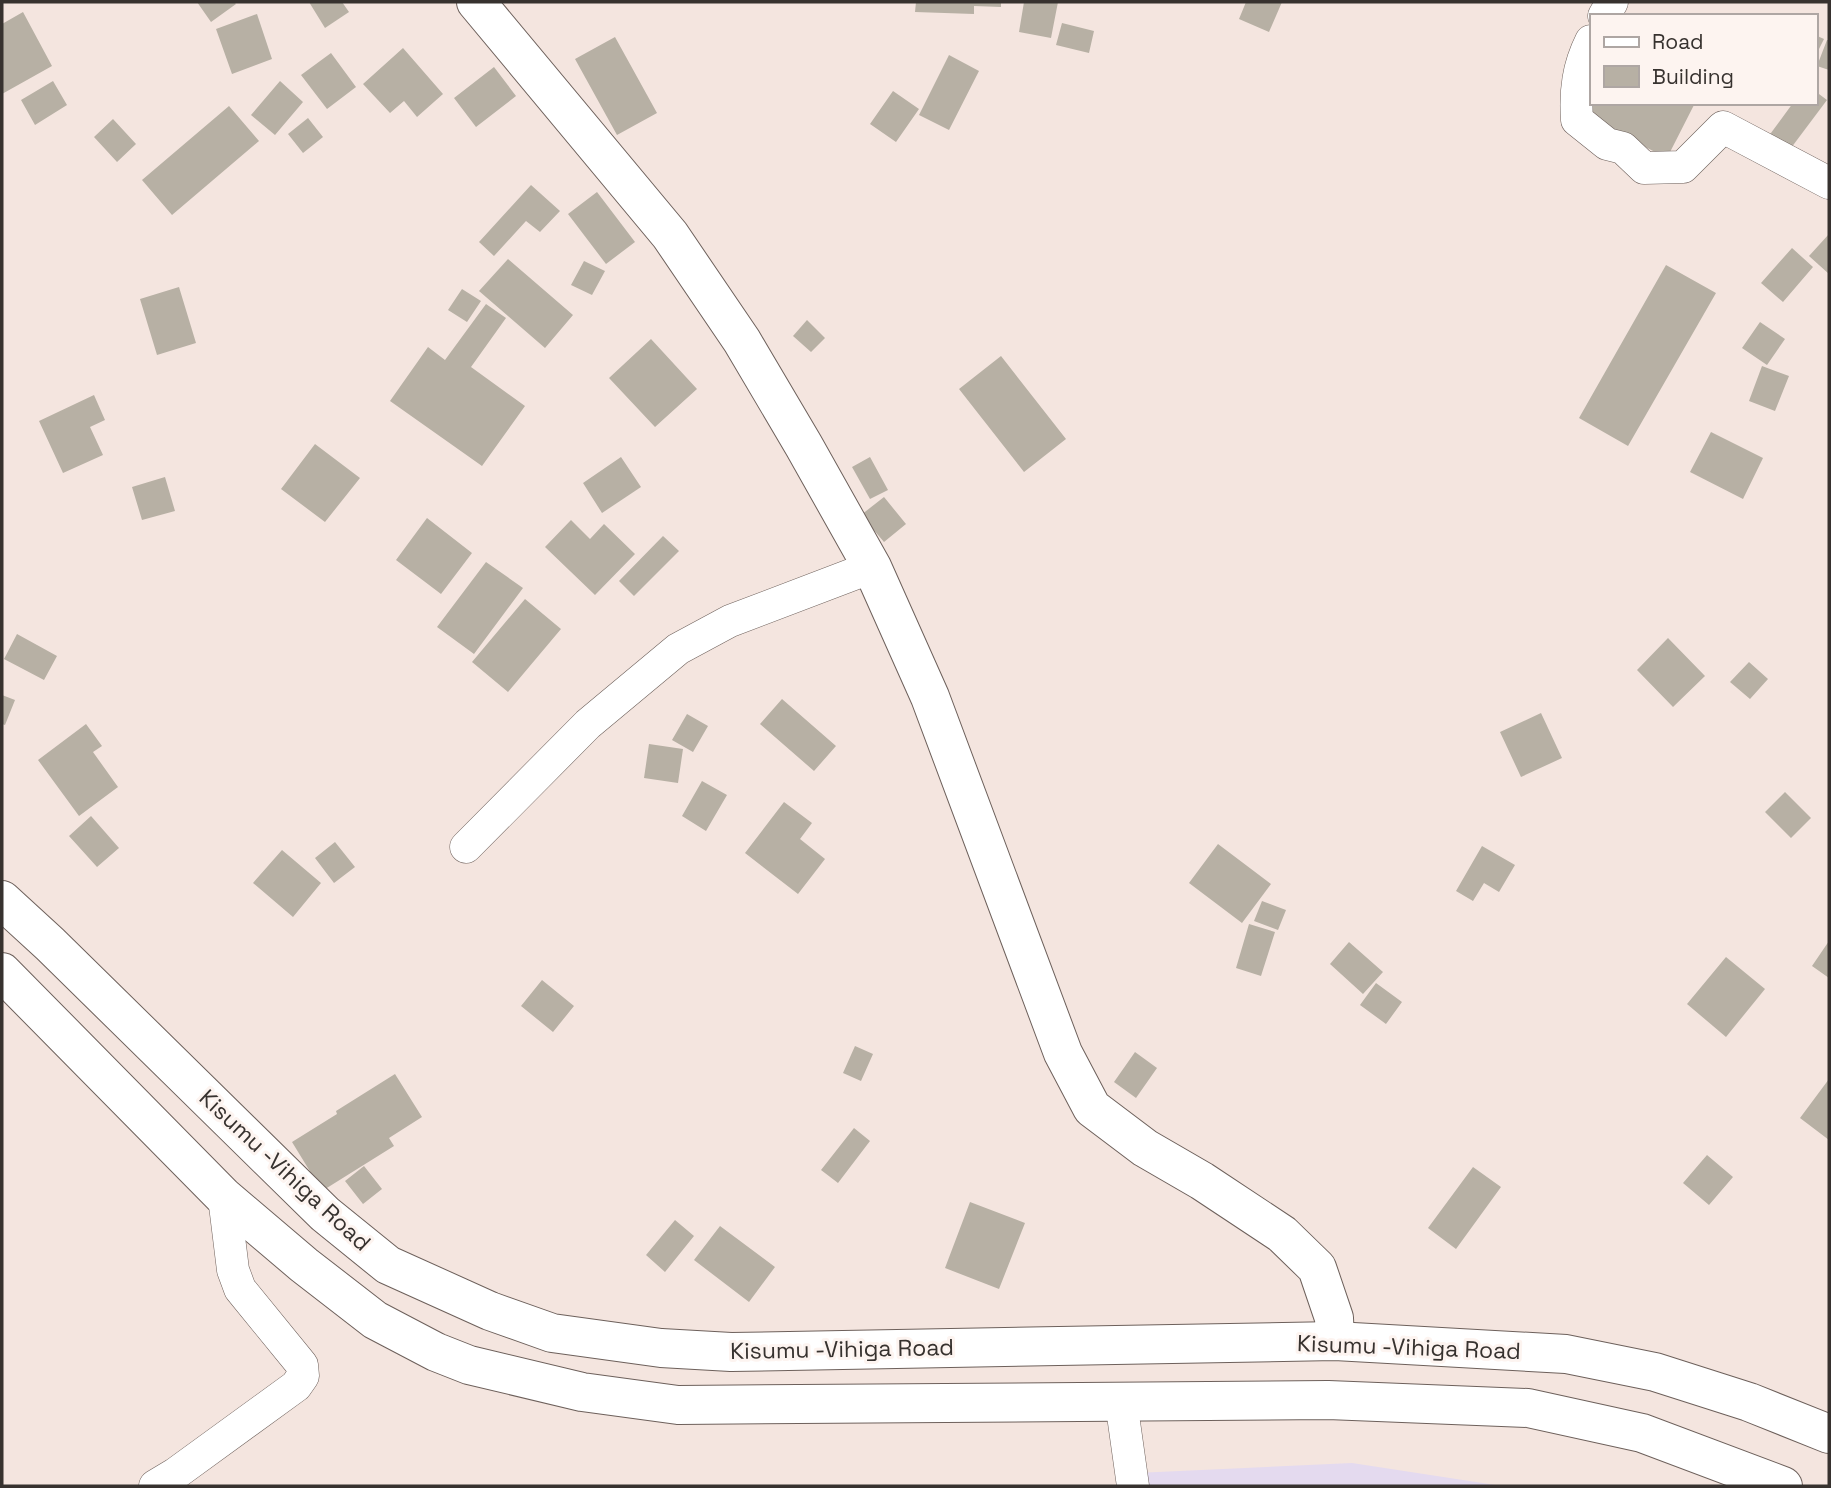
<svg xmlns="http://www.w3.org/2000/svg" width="1831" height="1488" font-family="'Space Grotesk',sans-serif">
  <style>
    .education { fill: #e4daef }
    .building { fill: #b7b0a4 }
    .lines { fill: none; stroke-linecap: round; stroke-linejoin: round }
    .minor-casing { stroke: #6d605b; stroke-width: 33 }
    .tertiary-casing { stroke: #6d605b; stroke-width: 40 }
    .trunk-casing { stroke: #6d605b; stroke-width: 40 }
    .minor { stroke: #fff; stroke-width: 32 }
    .tertiary { stroke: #fff; stroke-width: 38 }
    .trunk { stroke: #fff; stroke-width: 38 }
    .labels { text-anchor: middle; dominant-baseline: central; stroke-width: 6; stroke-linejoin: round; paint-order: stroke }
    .street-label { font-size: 23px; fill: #37322f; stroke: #fdf4f0 }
  </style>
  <rect width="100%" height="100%" fill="#f4e5df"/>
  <path class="education" d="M 1352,1463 L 1502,1486 L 1138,1486 L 1136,1473 Z"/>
  <path class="building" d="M 197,2 L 234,2 L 236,4 L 211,22 Z
    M 309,2 L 342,2 L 349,12 L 325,28 Z
    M 916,2 L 1001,2 L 1001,7 L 974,6 L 974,14 L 915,12 Z
    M 1024,2 L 1058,2 L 1051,38 L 1019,32 Z
    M 1246,2 L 1282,2 L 1269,32 L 1239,19 Z
    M 23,12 L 52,66 L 2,94 L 2,24 Z
    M 257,14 L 272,59 L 232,74 L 216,29 Z
    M 1062,23 L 1094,31 L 1089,53 L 1056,45 Z
    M 1815,35 L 1824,39 L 1815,57 Z
    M 615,37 L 657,113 L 617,135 L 575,59 Z
    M 1827,40 L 1829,40 L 1829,70 L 1817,66 Z
    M 403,48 L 443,94 L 417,117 L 404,101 L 390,113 L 363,84 Z
    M 331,53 L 356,87 L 327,109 L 301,75 Z
    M 949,55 L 979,71 L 949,130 L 919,115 Z
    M 494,67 L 516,96 L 476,127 L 454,98 Z
    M 53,81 L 67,105 L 35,125 L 21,100 Z
    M 280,81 L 303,102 L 275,135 L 251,115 Z
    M 893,91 L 919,109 L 896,142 L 870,124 Z
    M 1815,91 L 1827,100 L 1788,152 L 1768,137 L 1793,103 L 1815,103 Z
    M 1590,103 L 1695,103 L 1667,158 L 1584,116 Z
    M 229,106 L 259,141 L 172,215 L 142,180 Z
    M 308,118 L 323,137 L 303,153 L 288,134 Z
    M 113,119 L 136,144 L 117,162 L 94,137 Z
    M 531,185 L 560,211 L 540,232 L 526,221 L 494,256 L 479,242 Z
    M 597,192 L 635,242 L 606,264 L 568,214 Z
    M 1829,234 L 1829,274 L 1809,256 Z
    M 1792,248 L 1813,267 L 1783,302 L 1761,283 Z
    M 508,259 L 573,315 L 545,348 L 479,291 Z
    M 584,261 L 605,271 L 592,295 L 571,285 Z
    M 1666,265 L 1716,293 L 1628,446 L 1579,418 Z
    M 179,287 L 196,343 L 157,355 L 140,299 Z
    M 462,289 L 481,301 L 467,322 L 448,310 Z
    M 486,304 L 506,318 L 471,367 L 525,406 L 482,466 L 390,401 L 428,347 L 445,360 Z
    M 807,320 L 825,338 L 811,352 L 793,336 Z
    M 1760,322 L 1785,339 L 1767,365 L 1742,348 Z
    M 651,339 L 697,389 L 655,427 L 609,378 Z
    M 1001,356 L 1066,439 L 1024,472 L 959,389 Z
    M 1762,366 L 1789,376 L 1775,411 L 1749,401 Z
    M 94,395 L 105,420 L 90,427 L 103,455 L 63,473 L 39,421 Z
    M 1711,432 L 1763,458 L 1743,499 L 1690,472 Z
    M 315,444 L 360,478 L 325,522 L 281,489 Z
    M 621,457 L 641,487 L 602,513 L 583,483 Z
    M 870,457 L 888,490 L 870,499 L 852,467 Z
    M 165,477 L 175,511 L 142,520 L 132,487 Z
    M 884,497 L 906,524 L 884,542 L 861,515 Z
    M 427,518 L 472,553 L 441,594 L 396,560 Z
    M 571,520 L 590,539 L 604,524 L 635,554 L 595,595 L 545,547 Z
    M 663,536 L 679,551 L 634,596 L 619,581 Z
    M 486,562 L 523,588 L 474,654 L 437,627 Z
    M 525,599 L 561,629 L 508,692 L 472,662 Z
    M 17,634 L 57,656 L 44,680 L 4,659 Z
    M 1668,638 L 1705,676 L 1673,707 L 1637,670 Z
    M 1749,662 L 1768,679 L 1750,699 L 1730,682 Z
    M 2,695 L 15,700 L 5,725 L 2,724 Z
    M 782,699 L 836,746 L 814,771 L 760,724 Z
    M 1541,713 L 1562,758 L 1521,777 L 1500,732 Z
    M 687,714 L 708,726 L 693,752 L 672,740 Z
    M 86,724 L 102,746 L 93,752 L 118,787 L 79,816 L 38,760 Z
    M 649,744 L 683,749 L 678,783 L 644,778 Z
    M 702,781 L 727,795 L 706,831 L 682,816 Z
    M 1785,792 L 1811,818 L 1791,838 L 1765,812 Z
    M 784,802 L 812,823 L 800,839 L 825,859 L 798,894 L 745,853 Z
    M 91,816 L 119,848 L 97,867 L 69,836 Z
    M 335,842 L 355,867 L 334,883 L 315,858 Z
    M 1218,844 L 1271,884 L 1242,923 L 1189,883 Z
    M 1482,846 L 1515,865 L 1499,892 L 1484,883 L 1473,901 L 1456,891 Z
    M 282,850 L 321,883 L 293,917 L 253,883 Z
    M 1262,901 L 1286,910 L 1278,930 L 1254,921 Z
    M 1249,924 L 1275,932 L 1261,976 L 1236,968 Z
    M 1829,941 L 1829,978 L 1812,966 Z
    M 1349,942 L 1383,972 L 1363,994 L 1330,964 Z
    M 1726,957 L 1765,989 L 1726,1037 L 1687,1004 Z
    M 542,980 L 574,1006 L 553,1032 L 521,1006 Z
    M 1376,983 L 1402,1002 L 1386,1024 L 1360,1005 Z
    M 855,1046 L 873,1054 L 861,1081 L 843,1073 Z
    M 1135,1052 L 1157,1068 L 1136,1098 L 1114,1082 Z
    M 395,1074 L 422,1117 L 389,1138 L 394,1146 L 322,1191 L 292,1142 L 337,1114 L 336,1111 Z
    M 1829,1079 L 1829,1140 L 1800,1118 Z
    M 854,1128 L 870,1141 L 838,1183 L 821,1170 Z
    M 1707,1155 L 1733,1177 L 1709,1205 L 1683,1183 Z
    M 364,1166 L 382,1189 L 363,1204 L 345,1181 Z
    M 1473,1167 L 1501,1187 L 1456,1249 L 1428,1228 Z
    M 970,1202 L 1025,1223 L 999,1289 L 945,1268 Z
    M 675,1220 L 694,1236 L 665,1272 L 646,1255 Z
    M 720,1226 L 775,1267 L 749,1302 L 694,1260 Z"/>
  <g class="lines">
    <defs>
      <path id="minor" d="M 1604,16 L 1612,2
        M 1591,41 C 1578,67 1575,91 1577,120 L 1607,144 L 1623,148 L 1644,168 L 1683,167 L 1723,127 L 1829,183
        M 466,847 L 588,724 L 678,649 L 730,621 L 872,567
        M 1121,1401 L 1133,1486
        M 155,1486 L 175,1474 L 296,1386 L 303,1376 L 302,1365 L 240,1289 L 233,1270 L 224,1197"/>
      <path id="tertiary" d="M 476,2 L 670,235 L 742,341 L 804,446 L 872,567 L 930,697 L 1063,1053 L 1092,1108 L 1145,1148 L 1202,1181 L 1282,1234 L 1317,1268 L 1334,1318 L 1335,1341"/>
      <path id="trunk" d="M 2,900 L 50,944 L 325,1214 L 388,1265 L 490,1311 L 552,1333 L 661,1348 L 731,1352 L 1335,1341 L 1566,1354 L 1655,1372 L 1749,1402 L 1829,1434
        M 2,972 L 224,1197 L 304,1265 L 375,1320 L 436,1352 L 469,1365 L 582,1392 L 678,1405 L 1328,1400 L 1528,1408 L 1642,1433 L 1783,1486"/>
    </defs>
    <use href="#minor" class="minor-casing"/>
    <use href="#tertiary" class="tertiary-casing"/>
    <use href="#trunk" class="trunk-casing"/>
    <use href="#minor" class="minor"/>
    <use href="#tertiary" class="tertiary"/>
    <use href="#trunk" class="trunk"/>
  </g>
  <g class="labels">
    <g class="street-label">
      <text transform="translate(285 1170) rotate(43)">Kisumu -Vihiga Road</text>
      <text transform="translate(1409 1347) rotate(2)">Kisumu -Vihiga Road</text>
      <text transform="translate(842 1349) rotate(-1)">Kisumu -Vihiga Road</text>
    </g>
  </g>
  <rect width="1831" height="1488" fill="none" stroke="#37322f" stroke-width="7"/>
  <rect x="1590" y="14" width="228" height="91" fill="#fdf4f0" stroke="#aea6a3" stroke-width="2"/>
  <rect x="1604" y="37" width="35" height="10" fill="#ffffff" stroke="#aea6a3" stroke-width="2"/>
  <text x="1652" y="49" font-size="21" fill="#37322f">Road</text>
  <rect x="1604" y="66" width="35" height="21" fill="#b7b0a4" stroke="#aea6a3" stroke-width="2"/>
  <text x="1652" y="84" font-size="21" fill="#37322f">Building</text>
</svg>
